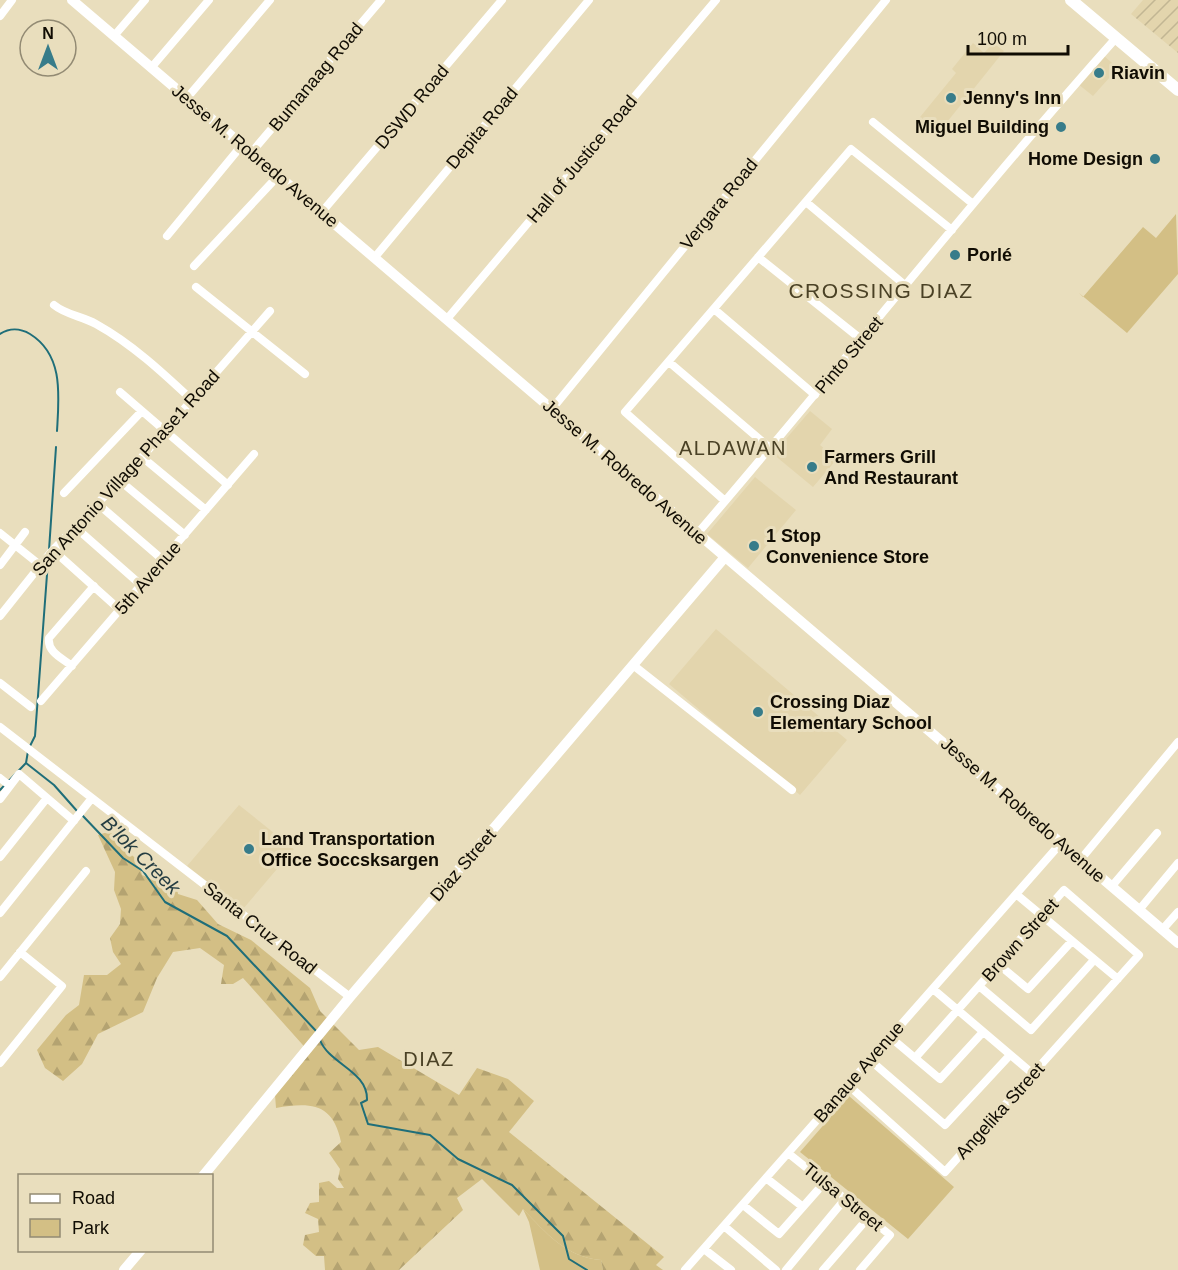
<svg xmlns="http://www.w3.org/2000/svg" width="1178" height="1270" font-family="Helvetica,sans-serif">
  <style>
    .built { fill: #e3d5ad }
    .industrial { fill: url(#industrial-furrows) }
    .green { fill: #d3bf85 }
    .forest { fill: url(#forest-firs) }
    .lines { fill: none; stroke-linecap: round; stroke-linejoin: round }
    .stream { stroke: #1f6e79; stroke-width: 2 }
    .minor { stroke: #fff; stroke-width: 8 }
    .major { stroke: #fff; stroke-width: 10 }
    .highway { stroke: #fff; stroke-width: 12 }
    .poi-dot { fill: #377c8a; stroke: #e9debd; stroke-width: 2 }
    .labels { text-anchor: middle; dominant-baseline: central; stroke-width: 6; stroke-linejoin: round; paint-order: stroke }
    .poi-label { font-size: 18px; font-weight: bold; fill: #100c03; stroke: #e9debd; text-anchor: start }
    .street-label { font-size: 18px; fill: #100c03; stroke: #e9debd }
    .neighbourhood-label { font-size: 20px; letter-spacing: 1.5px; fill: #4a4125; stroke: #e9debd }
    .water-label { font-size: 20px; font-style: italic; fill: #253d42; stroke: #e9debd }
    .quarter-label { font-size: 21px; letter-spacing: 1.5px; fill: #4a4125; stroke: #e9debd }
  </style>
  <defs>
    <pattern id="industrial-furrows" width="10" height="10" patternUnits="userSpaceOnUse" patternTransform="scale(1.5)"><rect width="10" height="10" fill="#e3d5ad"/><path d="M-1 1l2-2M0 10L10 0M9 11l2-2" fill="none" stroke="#c2b693"/></pattern>
    <pattern id="forest-firs" width="22" height="20" patternUnits="userSpaceOnUse" patternTransform="scale(1.5)"><rect width="22" height="20" fill="#d3bf85"/><path d="M5 1l3.5 6h-7zM16 11l3.5 6h-7z" fill="#b4a371"/></pattern>
  </defs>
  <rect width="100%" height="100%" fill="#e9debd"/>
  <path class="built" d="M 973,43 L 984,53 L 993,43 L 1004,51 L 935,137 L 916,122 L 956,73 L 952,69 Z
    M 1104,56 L 1118,68 L 1093,96 L 1078,84 Z
    M 810,411 L 832,429 L 820,445 L 837,459 L 813,487 L 773,454 Z
    M 755,477 L 796,510 L 748,568 L 707,534 Z
    M 716,629 L 847,740 L 800,795 L 669,684 Z
    M 239,805 L 294,849 L 243,909 L 187,866 Z"/>
  <path class="industrial" d="M 1143,0 L 1178,0 L 1178,53 L 1131,14 Z"/>
  <path class="green" d="M 1176,214 L 1178,274 L 1127,333 L 1079,293 L 1083,297 L 1143,227 L 1156,238 Z
    M 849,1096 L 954,1187 L 908,1239 L 800,1152 Z
    M 523,1209 C 546,1233 566,1257 601,1260 L 603,1270 L 540,1270 L 529,1222 Z"/>
  <path class="forest" d="M 111,831 L 116,843 L 138,860 L 142,875 L 158,882 L 176,882 L 178,894 L 197,900 L 218,924 L 251,940 L 310,988 L 320,1011 L 359,1050 L 378,1047 L 459,1095 L 477,1068 L 508,1079 L 534,1101 L 509,1132 L 664,1257 L 656,1265 L 663,1270 L 603,1270 L 601,1260 C 566,1257 546,1233 523,1209 L 519,1216 L 482,1179 L 457,1198 L 463,1210 L 399,1270 L 325,1270 L 324,1256 L 316,1256 L 303,1245 L 305,1235 L 319,1232 L 318,1219 L 305,1213 L 310,1203 L 319,1202 L 319,1183 L 329,1181 L 337,1188 L 344,1188 L 338,1179 L 340,1169 L 329,1153 L 341,1142 C 333,1103 311,1102 276,1108 L 275,1095 L 310,1053 L 243,978 L 233,984 L 221,984 L 224,965 L 200,948 L 173,952 L 157,978 L 143,1012 L 98,1034 L 82,1064 L 63,1081 L 45,1068 L 37,1050 L 66,1015 L 79,1005 L 84,975 L 107,975 L 121,964 L 113,952 L 110,938 L 120,924 L 121,909 L 114,890 L 115,872 L 98,835 Z"/>
  <g class="lines">
    <path class="stream" d="M 0,334 C 9,328 20,328 30,334 C 64,355 59,396 57,431
      M 49,550 L 56,447
      M 30,746 L 35,736 L 48,561
      M 26,763 L 54,785 L 77,811
      M 26,763 L 28,751
      M 0,790 L 26,763
      M 82,815 L 123,858 L 143,871 L 165,902 L 227,936 L 317,1032
      M 320,1040 C 329,1064 368,1071 367,1100 L 361,1103 L 368,1124 L 430,1135 L 458,1159 L 512,1185 L 563,1236 L 569,1259 L 587,1270"/>
    <path class="minor" d="M 0,16 L 12,0
      M 114,36 L 145,0
      M 151,68 L 209,0
      M 187,98 L 270,0
      M 873,122 L 973,204
      M 251,153 L 381,0
      M 806,202 L 906,286
      M 321,213 L 502,0
      M 167,236 L 242,145
      M 375,257 L 589,0
      M 758,257 L 862,340
      M 194,266 L 278,176
      M 196,287 L 305,374
      M 54,305 C 66,315 82,316 96,324 C 132,344 162,372 192,400
      M 714,309 L 815,395
      M 447,319 L 716,0
      M 669,362 L 771,449
      M 120,392 L 228,485
      M 552,409 L 886,0
      M 142,457 L 206,510
      M 119,480 L 185,535
      M 64,493 L 141,412
      M 725,501 L 625,412 L 851,149 L 952,230
      M 98,504 L 163,560
      M 75,527 L 141,585
      M 0,533 L 40,565
      M 697,534 C 838,370 972,200 1116,38
      M 53,550 L 120,610
      M 0,565 L 25,532
      M 0,616 L 51,552 L 142,457 L 270,311
      M 633,665 L 792,790
      M 72,666 C 62,658 47,652 49,638 L 94,586
      M 0,683 L 31,707
      M 41,701 L 254,454
      M 0,727 L 350,997
      M 0,778 L 10,786
      M 0,799 L 19,774 L 74,821
      M 0,857 L 47,798
      M 1081,859 L 1178,742
      M 1112,886 L 1157,833
      M 1016,894 L 1118,979
      M 1139,910 L 1178,863
      M 0,913 L 92,798
      M 1162,930 L 1178,912
      M 998,964 L 1028,989 L 1072,941
      M 0,977 L 86,871
      M 979,986 L 1031,1030 L 1094,960
      M 933,989 L 1033,1074
      M 890,1037 L 940,1079 L 983,1032
      M 870,1060 L 945,1125 L 1010,1055
      M 0,1063 L 62,986 L 20,952
      M 848,1085 L 945,1172 L 1139,955 L 1064,890 L 915,1058
      M 788,1153 L 890,1235 L 860,1270
      M 766,1178 L 803,1207
      M 743,1205 L 779,1234 L 824,1183
      M 724,1226 L 776,1270
      M 704,1249 L 731,1270
      M 685,1270 L 1061,843
      M 786,1270 L 845,1199
      M 823,1270 L 868,1218"/>
    <path class="major" d="M 72,0 L 1178,943
      M 203,1176 L 350,997 L 725,557
      M 124,1270 L 141,1250"/>
    <path class="highway" d="M 1071,0 L 1178,90"/>
  </g>
  <g class="poi-dot">
    <circle cx="1099" cy="73" r="6"/>
    <circle cx="951" cy="98" r="6"/>
    <circle cx="1061" cy="127" r="6"/>
    <circle cx="1155" cy="159" r="6"/>
    <circle cx="955" cy="255" r="6"/>
    <circle cx="812" cy="467" r="6"/>
    <circle cx="754" cy="546" r="6"/>
    <circle cx="758" cy="712" r="6"/>
    <circle cx="249" cy="849" r="6"/>
  </g>
  <g class="labels">
    <g class="poi-label">
      <text x="1111" y="73">Riavin</text>
      <text x="963" y="98">Jenny's Inn</text>
      <text x="1049" y="127" text-anchor="end">Miguel Building</text>
      <text x="1143" y="159" text-anchor="end">Home Design</text>
      <text x="967" y="255">Porlé</text>
      <text x="824" y="457">Farmers Grill<tspan x="824" dy="21">And Restaurant</tspan></text>
      <text x="766" y="536">1 Stop<tspan x="766" dy="21">Convenience Store</tspan></text>
      <text x="770" y="702">Crossing Diaz<tspan x="770" dy="21">Elementary School</tspan></text>
      <text x="261" y="839">Land Transportation<tspan x="261" dy="21">Office Soccsksargen</tspan></text>
    </g>
    <g class="street-label">
      <text transform="translate(316 77) rotate(-50)">Bumanaag Road</text>
      <text transform="translate(412 107) rotate(-50)">DSWD Road</text>
      <text transform="translate(482 128) rotate(-50)">Depita Road</text>
      <text transform="translate(255 156) rotate(40)">Jesse M. Robredo Avenue</text>
      <text transform="translate(582 159) rotate(-50)">Hall of Justice Road</text>
      <text transform="translate(719 204) rotate(-51)">Vergara Road</text>
      <text transform="translate(849 355) rotate(-50)">Pinto Street</text>
      <text transform="translate(625 472) rotate(41)">Jesse M. Robredo Avenue</text>
      <text transform="translate(126 473) rotate(-48)">San Antonio Village Phase1 Road</text>
      <text transform="translate(148 578) rotate(-49)">5th Avenue</text>
      <text transform="translate(1023 810) rotate(41)">Jesse M. Robredo Avenue</text>
      <text transform="translate(463 865) rotate(-49)">Diaz Street</text>
      <text transform="translate(260 928) rotate(38)">Santa Cruz Road</text>
      <text transform="translate(1020 940) rotate(-48)">Brown Street</text>
      <text transform="translate(859 1072) rotate(-49)">Banaue Avenue</text>
      <text transform="translate(1000 1111) rotate(-48)">Angelika Street</text>
      <text transform="translate(843 1197) rotate(39)">Tulsa Street</text>
    </g>
    <g class="neighbourhood-label">
      <text x="733" y="448">ALDAWAN</text>
      <text x="429" y="1059">DIAZ</text>
    </g>
    <g class="water-label">
      <text transform="translate(141 855) rotate(45)">B'lok Creek</text>
    </g>
    <g class="quarter-label">
      <text x="881" y="290">CROSSING DIAZ</text>
    </g>
  </g>
  <rect x="18" y="1174" width="195" height="78" fill="#e9debd" stroke="#928a73" stroke-width="1.5"/>
  <rect x="30" y="1194" width="30" height="9" fill="#ffffff" stroke="#928a73" stroke-width="1.5"/>
  <text x="72" y="1204" font-size="18" fill="#100c03">Road</text>
  <rect x="30" y="1219" width="30" height="18" fill="#d3bf85" stroke="#928a73" stroke-width="1.5"/>
  <text x="72" y="1234" font-size="18" fill="#100c03">Park</text>
  <g transform="translate(48 48)"><circle r="28" fill="#e9debd" stroke="#928a73" stroke-width="1.5"/>
  <path d="M0-4.5L10 22L0 15L-10 22Z" fill="#377c8a"/>
  <text y="-9" font-size="16" font-weight="bold" text-anchor="middle" fill="#100c03">N</text>
  </g>
  <path d="M968 45v9h100v-9" fill="none" stroke="#100c03" stroke-width="3"/>
  <text x="977" y="45" font-size="18" fill="#100c03" stroke="#e9debd" stroke-width="4.5" paint-order="stroke">100 m</text>
</svg>
